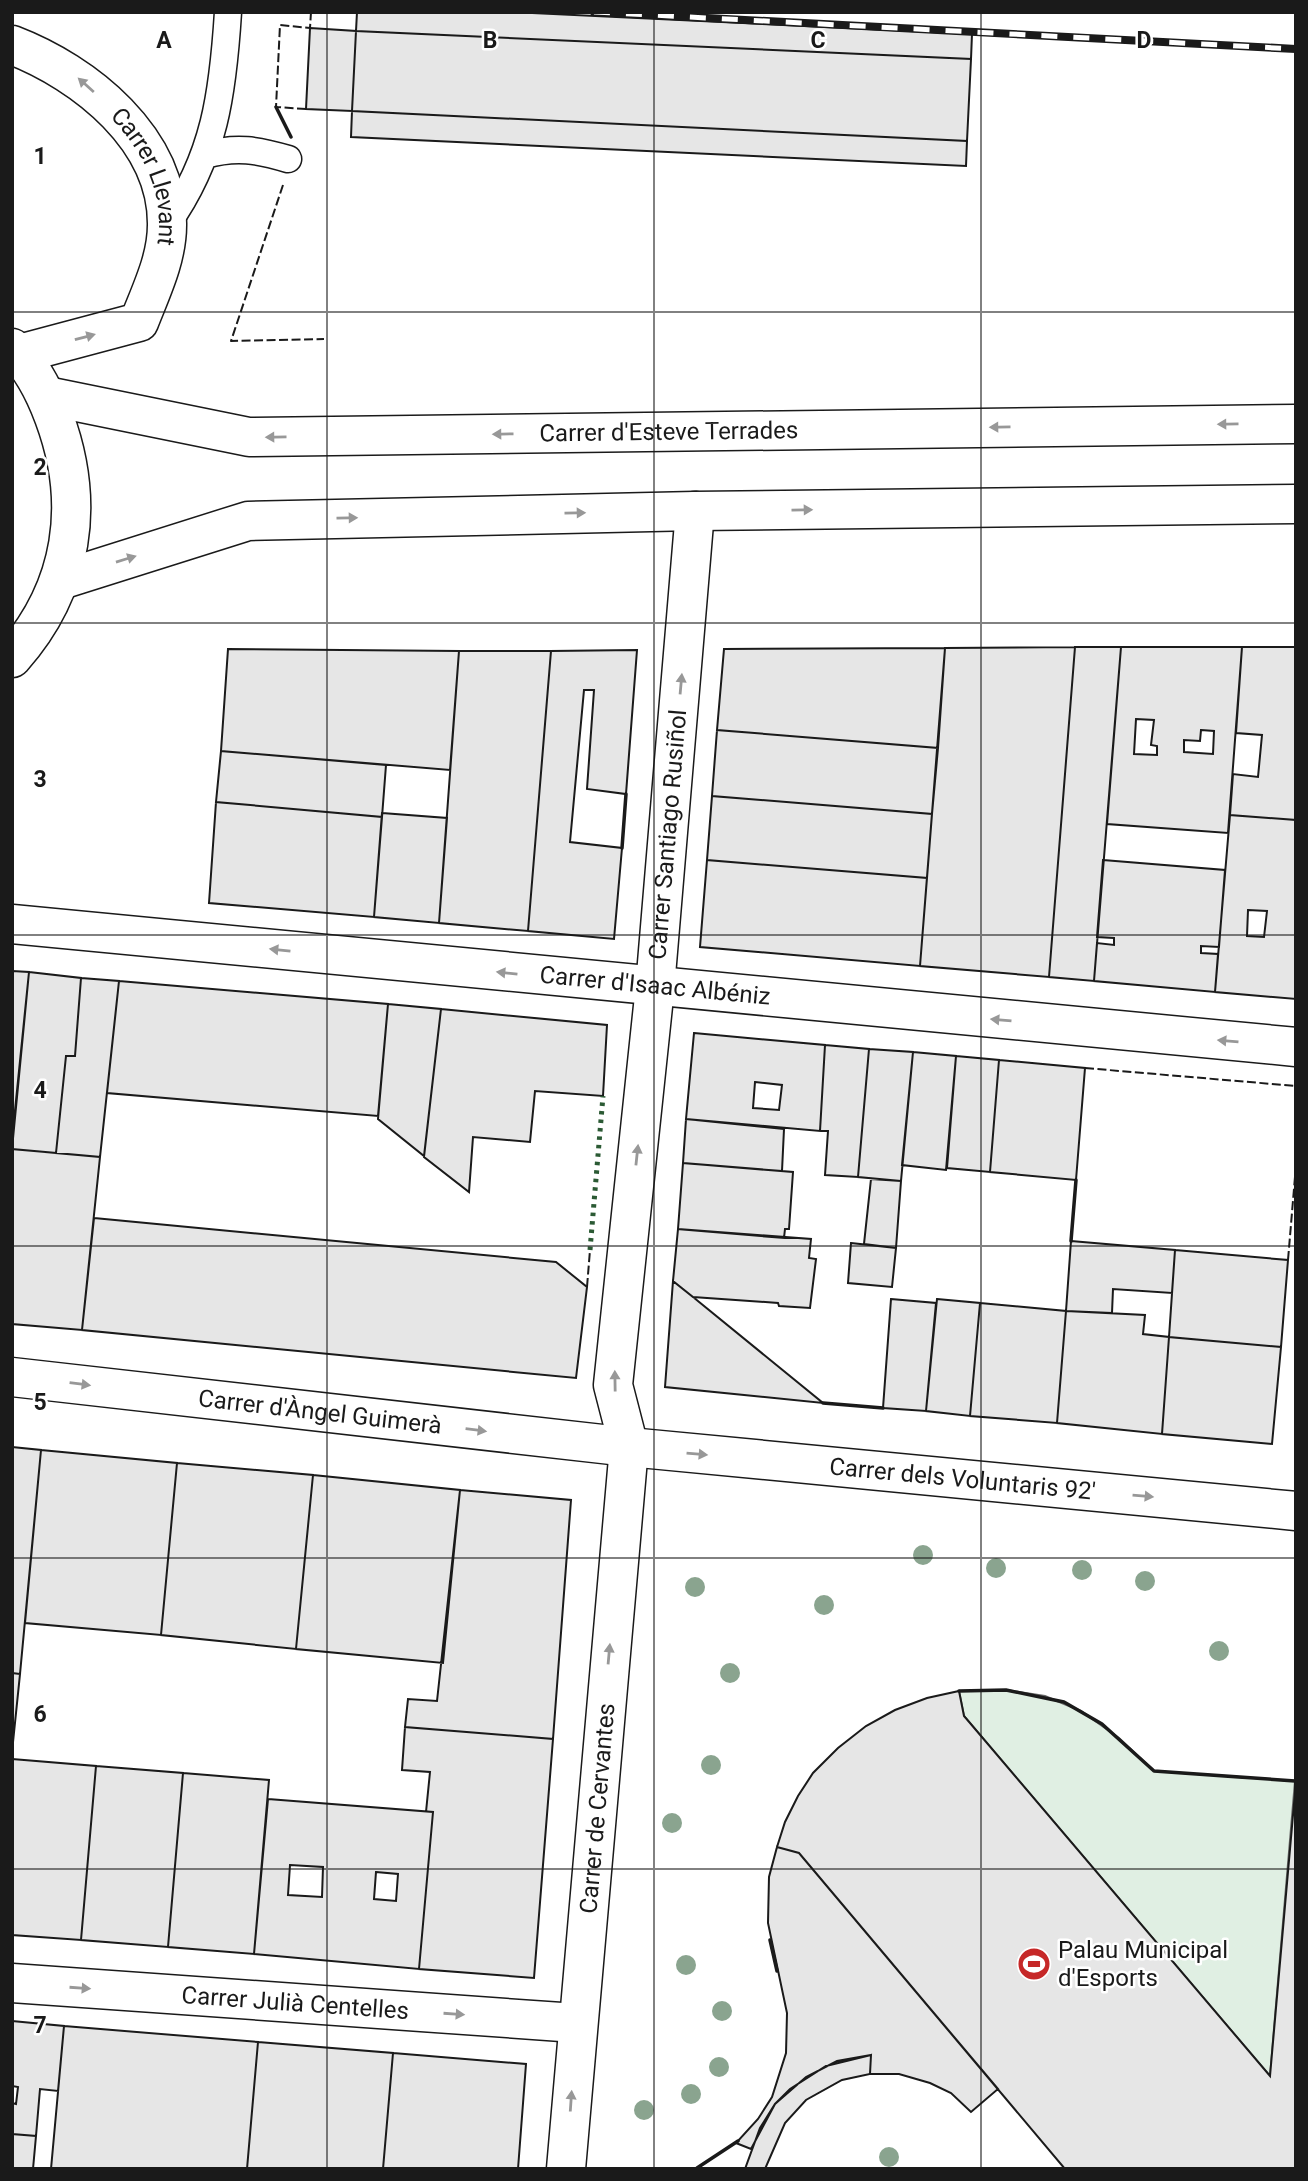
<svg xmlns="http://www.w3.org/2000/svg" width="1308" height="2181" font-family="Roboto,sans-serif">
  <style>
    .green { fill: #e0efe3; stroke: #6a6a6a; stroke-width: 2 }
    .building { fill: #e6e6e6; stroke: #1a1a1a; stroke-width: 2; fill-rule: evenodd }
    .lines { fill: none; stroke-linecap: round; stroke-linejoin: round }
    .service-casing { stroke: #1a1a1a; stroke-width: 29 }
    .minor-casing { stroke: #1a1a1a; stroke-width: 41 }
    .tertiary-casing { stroke: #1a1a1a; stroke-width: 41 }
    .service { stroke: #fff; stroke-width: 26 }
    .minor { stroke: #fff; stroke-width: 38 }
    .tertiary { stroke: #fff; stroke-width: 38 }
    .rail-casing { stroke: #1a1a1a; stroke-width: 8 }
    .rail { stroke: #fff; stroke-width: 5; stroke-dasharray: 16; stroke-linecap: butt }
    .hedge { stroke: #2b5a34; stroke-width: 5; stroke-dasharray: 3.5 5; stroke-linecap: butt }
    .fence { stroke: #1a1a1a; stroke-width: 2; stroke-dasharray: 9 3.5; stroke-linecap: butt }
    .wall { stroke: #1a1a1a; stroke-width: 3.5 }
    .tree { fill: #8aa48f }
    .oneway { fill: #989898 }
    .grid { fill: none; stroke: #1a1a1a; stroke-width: 2; stroke-opacity: 0.55 }
    .labels { text-anchor: middle; dominant-baseline: central; stroke-width: 5; stroke-linejoin: round; paint-order: stroke }
    .street-label { font-size: 24px; fill: #1a1a1a; stroke: #fff }
    .poi-label { font-size: 24px; fill: #1a1a1a; stroke: #fff; text-anchor: start }
    .grid-label { font-size: 23px; text-anchor: middle; font-weight: bold; fill: #1a1a1a; stroke: #fff; stroke-width: 5; stroke-linejoin: round; paint-order: stroke }
  </style>
  <rect width="100%" height="100%" fill="#fff"/>
  <path class="green" d="M 1006,1690 L 1045,1696 L 1081,1711 L 1119,1738 L 1154,1771 L 1295,1781 L 1270,2076 L 964,1716 L 959,1691 Z"/>
  <path class="building" d="M 357,12 L 511,12 L 972,34 L 971,59 L 356,31 Z
    M 310,28 L 356,31 L 352,111 L 306,109 Z
    M 356,31 L 971,59 L 967,141 L 352,111 Z
    M 352,111 L 967,141 L 966,166 L 351,137 Z
    M 1075,647 L 1049,977 L 920,966 L 945,648 Z
    M 1075,647 L 1121,647 L 1094,981 L 1049,977 Z
    M 1121,647 L 1242,647 L 1228,833 L 1107,824 ZM 1136,719 L 1154,720 L 1151,745 L 1157,746 L 1157,755 L 1134,754 ZM 1201,730 L 1214,731 L 1213,754 L 1184,752 L 1184,740 L 1200,741 Z
    M 1242,647 L 1296,647 L 1296,820 L 1230,815 L 1233,774 L 1258,777 L 1262,735 L 1236,733 Z
    M 945,648 L 938,748 L 717,730 L 724,649 Z
    M 228,649 L 459,651 L 450,770 L 221,751 Z
    M 637,650 L 626,794 L 587,789 L 594,690 L 584,690 L 570,842 L 622,848 L 614,939 L 528,931 L 551,651 Z
    M 459,651 L 551,651 L 528,931 L 439,923 Z
    M 717,730 L 938,748 L 932,814 L 712,796 Z
    M 221,751 L 386,765 L 382,817 L 216,802 Z
    M 712,796 L 932,814 L 927,878 L 707,860 Z
    M 216,802 L 382,817 L 374,917 L 209,903 Z
    M 382,813 L 447,818 L 439,923 L 374,917 Z
    M 1230,815 L 1296,820 L 1296,999 L 1215,992 ZM 1248,910 L 1267,911 L 1264,937 L 1247,936 Z
    M 707,860 L 927,878 L 920,966 L 700,947 Z
    M 1103,860 L 1225,870 L 1219,947 L 1201,946 L 1201,953 L 1218,954 L 1215,992 L 1094,981 L 1097,943 L 1114,945 L 1114,938 L 1097,937 Z
    M 12,971 L 29,972 L 12,1140 Z
    M 29,972 L 81,978 L 75,1056 L 66,1056 L 56,1153 L 12,1149 Z
    M 81,978 L 119,981 L 100,1157 L 56,1153 L 66,1056 L 75,1056 Z
    M 119,981 L 388,1004 L 378,1116 L 107,1093 Z
    M 388,1004 L 441,1009 L 424,1156 L 378,1119 Z
    M 441,1009 L 607,1025 L 603,1096 L 535,1091 L 530,1142 L 473,1137 L 469,1192 L 424,1157 Z
    M 694,1033 L 825,1045 L 820,1131 L 686,1119 ZM 755,1082 L 782,1085 L 779,1110 L 753,1108 Z
    M 825,1045 L 869,1049 L 858,1177 L 825,1175 L 828,1131 L 820,1131 Z
    M 869,1049 L 913,1052 L 901,1181 L 858,1177 Z
    M 913,1052 L 956,1056 L 946,1170 L 902,1165 Z
    M 956,1056 L 999,1060 L 990,1172 L 947,1168 Z
    M 999,1060 L 1085,1068 L 1076,1180 L 990,1172 Z
    M 686,1119 L 784,1129 L 782,1171 L 683,1163 Z
    M 12,1149 L 100,1157 L 82,1330 L 12,1324 Z
    M 683,1163 L 793,1172 L 789,1229 L 785,1229 L 784,1238 L 678,1229 Z
    M 871,1179 L 901,1181 L 896,1248 L 864,1244 Z
    M 94,1218 L 556,1262 L 587,1287 L 576,1378 L 82,1330 Z
    M 678,1229 L 811,1239 L 809,1258 L 816,1259 L 810,1308 L 779,1306 L 778,1303 L 693,1297 L 673,1281 Z
    M 1071,1241 L 1175,1250 L 1172,1293 L 1113,1289 L 1112,1313 L 1066,1311 Z
    M 851,1243 L 896,1248 L 892,1287 L 848,1283 Z
    M 1175,1250 L 1288,1260 L 1281,1347 L 1169,1337 Z
    M 673,1281 L 693,1297 L 823,1403 L 665,1387 Z
    M 891,1299 L 936,1303 L 926,1411 L 883,1408 Z
    M 937,1299 L 980,1303 L 970,1416 L 926,1411 Z
    M 980,1303 L 1066,1311 L 1057,1423 L 970,1416 Z
    M 1066,1311 L 1145,1315 L 1143,1334 L 1169,1337 L 1162,1434 L 1057,1423 Z
    M 1169,1337 L 1281,1347 L 1272,1444 L 1162,1434 Z
    M 12,1447 L 41,1450 L 20,1674 L 12,1673 Z
    M 41,1450 L 177,1463 L 161,1635 L 25,1623 Z
    M 177,1463 L 313,1475 L 296,1649 L 161,1635 Z
    M 313,1475 L 460,1490 L 443,1663 L 296,1649 Z
    M 460,1490 L 571,1500 L 553,1739 L 405,1727 L 408,1699 L 437,1701 Z
    M 12,1673 L 20,1674 L 12,1752 Z
    M 959,1691 L 964,1716 L 1270,2076 L 1296,1781 L 1296,2169 L 1065,2169 L 799,1853 L 777,1847 L 785,1822 L 798,1796 L 813,1773 L 838,1748 L 866,1726 L 895,1710 L 927,1698 Z
    M 405,1727 L 553,1739 L 534,1978 L 419,1969 L 433,1812 L 426,1812 L 430,1772 L 402,1770 Z
    M 12,1759 L 96,1766 L 81,1940 L 12,1935 Z
    M 96,1766 L 183,1773 L 168,1947 L 81,1940 Z
    M 183,1773 L 269,1780 L 254,1954 L 168,1947 Z
    M 268,1799 L 433,1812 L 419,1969 L 254,1954 ZM 290,1865 L 323,1867 L 322,1897 L 288,1895 ZM 376,1872 L 398,1874 L 396,1901 L 374,1899 Z
    M 777,1847 L 799,1853 L 998,2089 L 971,2112 L 951,2093 L 930,2083 L 899,2074 L 870,2074 L 871,2055 L 837,2061 L 806,2077 L 775,2104 L 751,2149 L 736,2143 L 758,2119 L 772,2097 L 786,2053 L 787,2013 L 768,1923 L 769,1877 Z
    M 12,2021 L 64,2026 L 58,2091 L 40,2089 L 36,2136 L 12,2134 L 12,2103 L 16,2104 L 18,2087 L 12,2086 Z
    M 64,2026 L 258,2042 L 247,2169 L 51,2169 Z
    M 258,2042 L 393,2053 L 383,2169 L 247,2169 Z
    M 393,2053 L 526,2064 L 518,2169 L 383,2169 Z
    M 871,2055 L 870,2074 L 842,2080 L 806,2100 L 785,2123 L 765,2169 L 745,2169 L 760,2128 L 775,2104 L 790,2089 L 826,2066 Z
    M 12,2134 L 36,2136 L 33,2169 L 12,2169 Z"/>
  <g class="lines">
    <defs>
      <path id="service" d="M 205,155 C 236,146 258,150 288,159
        M 167,224 C 215,157 223,92 228,12"/>
      <g id="minor">
        <path id="s1" d="M 12,45 C 85,73 168,139 167,225 C 167,259 151,291 139,322 L 19,354"/>
        <path id="s2" d="M 12,924 L 1296,1047"/>
        <path id="s3" d="M 12,1377 L 629,1447 L 1296,1511"/>
        <path id="s4" d="M 12,1983 L 576,2023"/>
        <path id="s5" d="M 566,2169 L 629,1447 L 613,1385 L 655,987 L 695,511"/>
      </g>
      <g id="tertiary">
        <path d="M 12,348 C 31,365 45,393 54,417 C 86,503 74,588 12,658"/>
        <path id="s6" d="M 47,396 L 249,437 L 1296,424"/>
        <path d="M 61,580 L 248,521 L 695,511 L 1296,504"/>
      </g>
    </defs>
    <use href="#service" class="service-casing"/>
    <use href="#minor" class="minor-casing"/>
    <use href="#tertiary" class="tertiary-casing"/>
    <use href="#service" class="service"/>
    <use href="#minor" class="minor"/>
    <use href="#tertiary" class="tertiary"/>
    <defs>
      <path id="rail" d="M 594,12 L 1296,49"/>
    </defs>
    <use href="#rail" class="rail-casing"/>
    <use href="#rail" class="rail"/>
    <path class="hedge" d="M 590,1250 L 603,1096"/>
    <path class="fence" d="M 306,109 L 276,107 L 280,25 L 310,28 L 311,12
      M 283,185 L 231,341 L 324,339
      M 1085,1068 L 1296,1086
      M 1288,1260 L 1296,1165
      M 587,1287 L 590,1250"/>
    <path class="wall" d="M 276,107 L 291,137
      M 622,848 L 626,794
      M 1071,1241 L 1076,1180
      M 823,1403 L 883,1408
      M 959,1691 L 1006,1690 L 1064,1702 L 1102,1724 L 1154,1771 L 1295,1781
      M 770,1940 L 777,1971
      M 697,2168 L 738,2141"/>
  </g>
  <g class="tree">
    <circle cx="923" cy="1555" r="10"/>
    <circle cx="996" cy="1568" r="10"/>
    <circle cx="1082" cy="1570" r="10"/>
    <circle cx="1145" cy="1581" r="10"/>
    <circle cx="695" cy="1587" r="10"/>
    <circle cx="824" cy="1605" r="10"/>
    <circle cx="1219" cy="1651" r="10"/>
    <circle cx="730" cy="1673" r="10"/>
    <circle cx="711" cy="1765" r="10"/>
    <circle cx="672" cy="1823" r="10"/>
    <circle cx="686" cy="1965" r="10"/>
    <circle cx="722" cy="2011" r="10"/>
    <circle cx="719" cy="2067" r="10"/>
    <circle cx="691" cy="2094" r="10"/>
    <circle cx="644" cy="2110" r="10"/>
    <circle cx="889" cy="2157" r="10"/>
  </g>
  <defs><path id="oneway-solid" d="M-6-.8H1V-3.2L6.5 0L1 3.2V.8H-6Z" transform="scale(1.75)"/></defs>
  <g class="oneway">
    <use href="#oneway-solid" transform="translate(86 85) rotate(-138)"/>
    <use href="#oneway-solid" transform="translate(85 337) rotate(-15)"/>
    <use href="#oneway-solid" transform="translate(1228 424) rotate(179)"/>
    <use href="#oneway-solid" transform="translate(1000 427) rotate(179)"/>
    <use href="#oneway-solid" transform="translate(503 434) rotate(179)"/>
    <use href="#oneway-solid" transform="translate(276 437) rotate(179)"/>
    <use href="#oneway-solid" transform="translate(802 510) rotate(-1)"/>
    <use href="#oneway-solid" transform="translate(575 513) rotate(-1)"/>
    <use href="#oneway-solid" transform="translate(347 518) rotate(-1)"/>
    <use href="#oneway-solid" transform="translate(126 559) rotate(-17)"/>
    <use href="#oneway-solid" transform="translate(681 684) rotate(-85)"/>
    <use href="#oneway-solid" transform="translate(280 950) rotate(-174)"/>
    <use href="#oneway-solid" transform="translate(507 973) rotate(-174)"/>
    <use href="#oneway-solid" transform="translate(1001 1020) rotate(-175)"/>
    <use href="#oneway-solid" transform="translate(1228 1041) rotate(-175)"/>
    <use href="#oneway-solid" transform="translate(637 1155) rotate(-84)"/>
    <use href="#oneway-solid" transform="translate(615 1381) rotate(-91)"/>
    <use href="#oneway-solid" transform="translate(80 1384) rotate(7)"/>
    <use href="#oneway-solid" transform="translate(476 1430) rotate(7)"/>
    <use href="#oneway-solid" transform="translate(697 1454) rotate(5)"/>
    <use href="#oneway-solid" transform="translate(1143 1496) rotate(5)"/>
    <use href="#oneway-solid" transform="translate(609 1654) rotate(-85)"/>
    <use href="#oneway-solid" transform="translate(80 1988) rotate(4)"/>
    <use href="#oneway-solid" transform="translate(454 2014) rotate(4)"/>
    <use href="#oneway-solid" transform="translate(571 2101) rotate(-86)"/>
  </g>
  <path class="grid" d="M 327,12 L 327,2169M 654,12 L 654,2169M 981,12 L 981,2169M 12,312 L 1296,312M 12,623 L 1296,623M 12,935 L 1296,935M 12,1246 L 1296,1246M 12,1558 L 1296,1558M 12,1869 L 1296,1869"/>
  <defs>
    <symbol id="stadium-disc" viewBox="-11 -11 22 22"><circle r="9.5" fill="#c62828" stroke="#fff"/><path d="M0-5a6.5 5 0 1 0 0 10a6.5 5 0 1 0 0-10ZM-3.5-1.8h7v3.6h-7Z" fill="#fff"/></symbol>
  </defs>
  <g fill-rule="evenodd">
    <use href="#stadium-disc" x="1015" y="1945" width="38" height="38"/>
  </g>
  <g class="labels">
    <g class="street-label">
      <text stroke="none"><textPath href="#s1" startOffset="198">Carrer Llevant</textPath></text>
      <text stroke="none"><textPath href="#s6" startOffset="626">Carrer d'Esteve Terrades</textPath></text>
      <text stroke="none"><textPath href="#s5" startOffset="1342">Carrer Santiago Rusiñol</textPath></text>
      <text stroke="none"><textPath href="#s2" startOffset="646">Carrer d'Isaac Albéniz</textPath></text>
      <text stroke="none"><textPath href="#s3" startOffset="310">Carrer d'Àngel Guimerà</textPath></text>
      <text stroke="none"><textPath href="#s3" startOffset="956">Carrer dels Voluntaris 92'</textPath></text>
      <text stroke="none"><textPath href="#s5" startOffset="362">Carrer de Cervantes</textPath></text>
      <text stroke="none"><textPath href="#s4" startOffset="284">Carrer Julià Centelles</textPath></text>
    </g>
    <g class="poi-label">
      <text x="1058" y="1950">Palau Municipal<tspan x="1058" dy="28">d'Esports</tspan></text>
    </g>
  </g>
  <g class="grid-label">
    <text x="164" y="48">A</text>
    <text x="490" y="48">B</text>
    <text x="818" y="48">C</text>
    <text x="1144" y="48">D</text>
    <text x="40" y="164">1</text>
    <text x="40" y="475">2</text>
    <text x="40" y="787">3</text>
    <text x="40" y="1098">4</text>
    <text x="40" y="1410">5</text>
    <text x="40" y="1722">6</text>
    <text x="40" y="2033">7</text>
  </g>
  <rect width="1308" height="2181" fill="none" stroke="#1a1a1a" stroke-width="28"/>
</svg>
